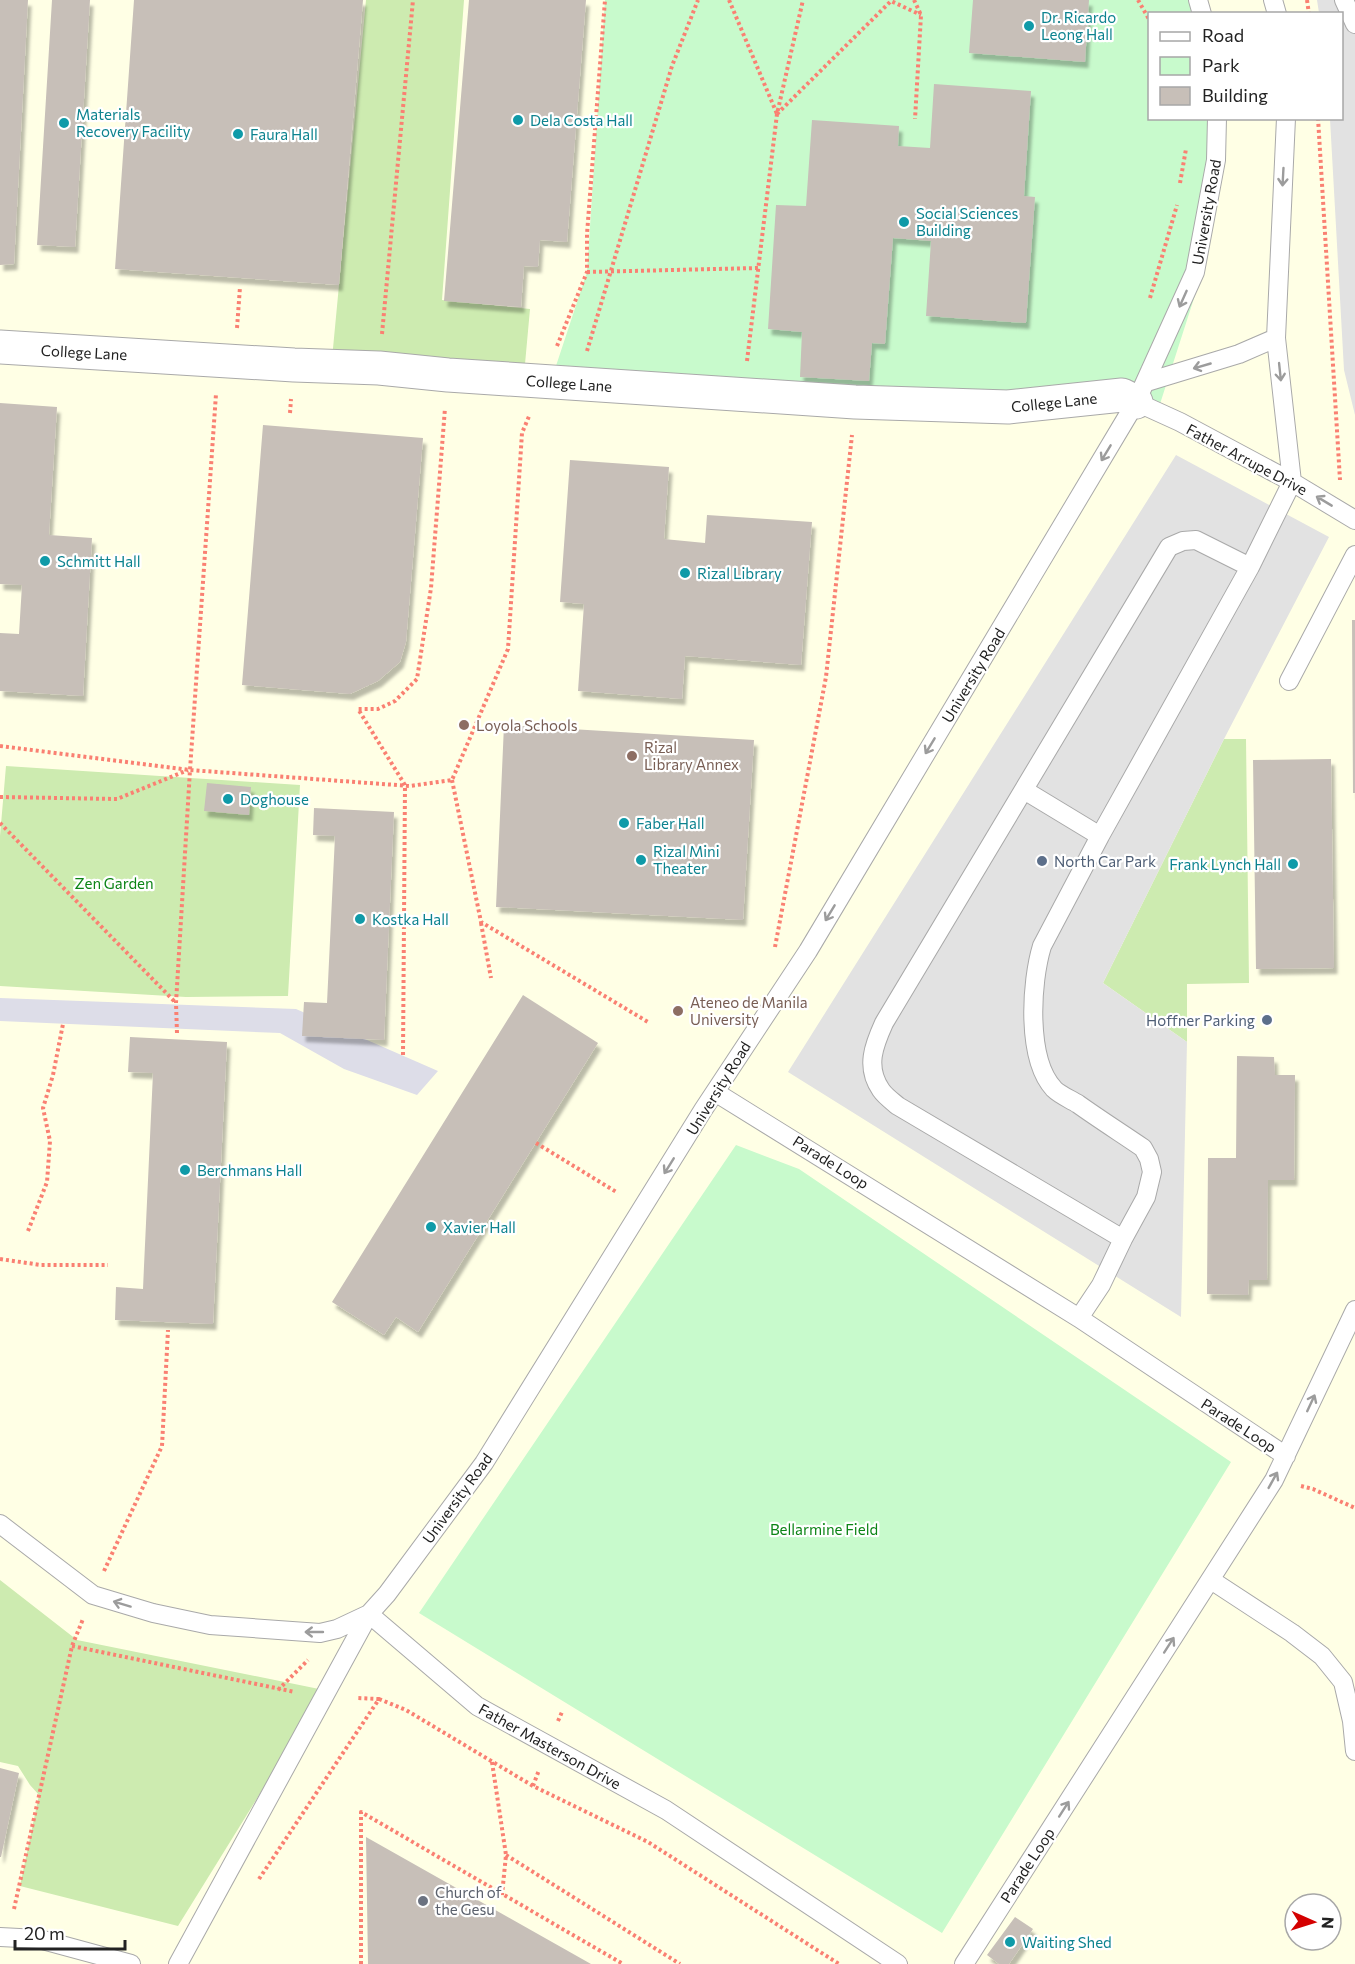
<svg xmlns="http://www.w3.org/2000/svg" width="1355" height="1964" font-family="Commissioner,sans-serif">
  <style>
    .education { fill: #ffffe5; fill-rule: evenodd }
    .grass { fill: #cdebb0 }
    .park { fill: #c8facc }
    .parking { fill: #e2e2e2 }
    .plaza { fill: #dddde8 }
    .building { fill: #c7bfb8; filter: url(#shadow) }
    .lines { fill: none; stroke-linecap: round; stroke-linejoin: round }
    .lane-casing { stroke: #a9a9a9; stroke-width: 20 }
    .street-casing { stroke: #a9a9a9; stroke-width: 35 }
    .path { stroke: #fa8072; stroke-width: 4; stroke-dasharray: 3 3; stroke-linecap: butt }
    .lane { stroke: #fff; stroke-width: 18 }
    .street { stroke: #fff; stroke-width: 33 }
    .oneway { stroke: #9c9c9c }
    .culture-dot { fill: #0f9aa8; stroke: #fff; stroke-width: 2 }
    .education-dot { fill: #8d6e63; stroke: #fff; stroke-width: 2 }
    .service-dot { fill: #5c6f8a; stroke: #fff; stroke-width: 2 }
    .worship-dot { fill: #6b7280; stroke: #fff; stroke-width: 2 }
    .labels { text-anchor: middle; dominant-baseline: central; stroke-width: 4.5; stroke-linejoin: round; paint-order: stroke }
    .culture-label { font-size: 15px; fill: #0d838f; stroke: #fff; text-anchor: start }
    .street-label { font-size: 15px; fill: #222; stroke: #fff }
    .education-label { font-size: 15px; fill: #785e54; stroke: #fff; text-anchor: start }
    .service-label { font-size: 15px; fill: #4e5e75; stroke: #fff; text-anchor: start }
    .park-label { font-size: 15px; fill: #0c8416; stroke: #fff }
    .worship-label { font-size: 15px; fill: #5b616d; stroke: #fff; text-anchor: start }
  </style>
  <defs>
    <filter id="shadow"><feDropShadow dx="3.5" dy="6" stdDeviation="1.5" flood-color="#0004"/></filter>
  </defs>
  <rect width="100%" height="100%" fill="#f2efe9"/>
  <path class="education" d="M 0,0 L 1355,0 L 1355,1964 L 0,1964 ZM 1150,14 L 1342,14 L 1342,118 L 1150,118 ZM 1295,1904 L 1331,1904 L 1331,1940 L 1295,1940 Z"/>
  <path class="grass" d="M 366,0 L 464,0 L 442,300 L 530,309 L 524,375 L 332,359 Z
    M 1224,739 L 1246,739 L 1249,983 L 1187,984 L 1187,1042 L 1103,983 Z
    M 6,766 L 300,785 L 288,996 L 186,997 L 0,986 L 0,836 Z
    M 0,1580 L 77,1640 L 324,1690 L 178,1926 L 20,1886 L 39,1795 L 30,1785 L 18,1766 L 0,1762 Z"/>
  <path class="park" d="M 605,0 L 1191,0 L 1195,13 L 1150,14 L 1150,118 L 1218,119 L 1222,142 L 1206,261 L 1159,407 L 552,378 L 587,272 Z
    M 736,1145 L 799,1169 L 1231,1462 L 942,1933 L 419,1613 Z"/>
  <path class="parking" d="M 1317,0 L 1355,0 L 1355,415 L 1344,370 L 1330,119 L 1342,118 L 1342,14 L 1319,13 Z
    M 1176,455 L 1329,537 L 1224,739 L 1103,983 L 1187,1042 L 1181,1317 L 788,1072 Z"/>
  <path class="plaza" d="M 0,998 L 296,1009 L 438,1071 L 417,1095 L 344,1069 L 280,1033 L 0,1021 Z"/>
  <path class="building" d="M 0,0 L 28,0 L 14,264 L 0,265 Z
    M 52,0 L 90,0 L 75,247 L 37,245 Z
    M 134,0 L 363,0 L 339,285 L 115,269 Z
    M 469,0 L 586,0 L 567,242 L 540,240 L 538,267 L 524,266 L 521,307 L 444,301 Z
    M 973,0 L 1089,0 L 1085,62 L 969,53 Z
    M 934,84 L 1031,91 L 1024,196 L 1035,197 L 1026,323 L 926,316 L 931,241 L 893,238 L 885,344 L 872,343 L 869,381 L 800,377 L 802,332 L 768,329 L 776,205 L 806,206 L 812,120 L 899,126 L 898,146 L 930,148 Z
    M 0,403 L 57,407 L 49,535 L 92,538 L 83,696 L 0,691 L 0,633 L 19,634 L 22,585 L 0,584 Z
    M 263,425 L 423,438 L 406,642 L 400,662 L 378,681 L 350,694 L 242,685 Z
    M 570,460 L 669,467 L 664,539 L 705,543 L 707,515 L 812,522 L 801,665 L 685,656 L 682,699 L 578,691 L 584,604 L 560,602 Z
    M 1352,620 L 1355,620 L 1355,793 L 1353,793 Z
    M 504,725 L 754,740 L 743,920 L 496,907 Z
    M 1331,759 L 1334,968 L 1256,969 L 1253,760 Z
    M 207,783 L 251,787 L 249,815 L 204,811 Z
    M 314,808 L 394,812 L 384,1040 L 302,1036 L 304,1002 L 327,1003 L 335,836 L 313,835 Z
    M 523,995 L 598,1043 L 418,1332 L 396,1317 L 384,1335 L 332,1302 Z
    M 130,1037 L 227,1042 L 213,1324 L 115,1320 L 116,1287 L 143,1289 L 144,1266 L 153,1073 L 128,1072 Z
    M 1237,1056 L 1274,1057 L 1275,1075 L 1295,1075 L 1294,1180 L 1268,1180 L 1267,1280 L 1249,1280 L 1248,1295 L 1207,1294 L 1208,1158 L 1236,1158 Z
    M 0,1768 L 19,1773 L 1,1857 L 0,1857 Z
    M 366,1837 L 591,1964 L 368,1964 Z
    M 1015,1917 L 1033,1929 L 1009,1964 L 999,1964 L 987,1955 Z"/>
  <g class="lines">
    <defs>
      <path id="lane" d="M 1198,0 L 1202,14
        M 1273,0 L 1277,14
        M 1344,0 L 1355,24
        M 1147,382 L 1239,354 L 1276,338
        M 1136,402 L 1180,422 L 1292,482 L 1355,520
        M 1289,681 L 1355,555
        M 1024,790 L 1100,836
        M 715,1092 L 1079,1318 L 1286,1456
        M 1123,1239 L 898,1106 C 892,1101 885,1096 881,1090 C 865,1067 874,1045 884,1023 L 1169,547 L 1183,541 L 1196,540 L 1250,567
        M 1079,1318 L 1101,1285 L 1123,1239 L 1146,1197 L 1152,1172 L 1149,1159 L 1143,1148 C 1121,1133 1099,1119 1078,1104 C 1070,1099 1060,1095 1054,1089 C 1026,1059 1031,982 1042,946 L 1100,836 L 1250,567 L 1292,482 L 1276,338 L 1286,118
        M 0,1524 L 93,1595 L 153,1613 L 210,1625 L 320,1633 L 337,1629 L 369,1614
        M 1211,1580 L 1292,1633 L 1322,1656 L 1343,1682 L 1352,1721 L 1355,1751
        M 369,1614 L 477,1706 L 666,1810 L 898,1964
        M 0,1937 L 39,1939 L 131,1964
        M 178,1964 L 369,1614 L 387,1594 L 484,1463 L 703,1110 L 808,951 L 1136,402 L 1195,272 L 1216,160 L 1217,118
        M 964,1964 L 1274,1480 L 1355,1310"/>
      <path id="street" d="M 0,347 L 294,365 L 379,368 L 448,375 L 855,402 L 1008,407 L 1122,395 L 1136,402"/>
    </defs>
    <use href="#lane" class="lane-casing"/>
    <use href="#street" class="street-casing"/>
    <path class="path" d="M 729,0 L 777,114
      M 914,0 L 921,15 L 915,119
      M 1138,0 L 1150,21
      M 1307,0 L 1309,14
      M 777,114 L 891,1 L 921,15
      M 1318,118 L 1340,480
      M 1180,183 L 1186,149
      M 587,272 L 758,268
      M 1150,298 L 1177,205
      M 237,328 L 240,287
      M 382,334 L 413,0
      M 557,346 L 587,272 L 587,234 L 605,0
      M 587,351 L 672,66 L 698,0
      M 747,361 L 777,114 L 803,0
      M 290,413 L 291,399
      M 0,746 L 190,770 L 410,786 L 452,780 L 508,649 L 522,433 L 530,414
      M 452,780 L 481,922 L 648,1022
      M 0,797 L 117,799 L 188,770
      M 0,823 L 176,1003
      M 481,923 L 491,978
      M 775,947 L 826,677 L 852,435
      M 177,1033 L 176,1003 L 190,770 L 216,394
      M 403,1055 L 405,785 L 358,709 L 378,709 L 395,701 L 417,679 L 431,588 L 445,408
      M 536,1143 L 618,1193
      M 28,1231 L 47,1182 L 50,1141 L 43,1108 L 53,1075 L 63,1024
      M 0,1259 L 41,1265 L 108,1265
      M 1301,1486 L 1313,1489 L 1355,1508
      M 104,1571 L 162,1446 L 168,1330
      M 72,1646 L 295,1692
      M 278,1690 L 308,1660
      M 379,1699 L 406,1710 L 533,1786 L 648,1842 L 839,1964
      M 558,1721 L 562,1712
      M 492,1762 L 506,1855 L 502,1895
      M 533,1786 L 539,1770
      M 506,1855 L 680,1964
      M 259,1879 L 379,1699 L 356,1698
      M 14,1909 L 72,1646 L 83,1619
      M 361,1964 L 361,1812 L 623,1964"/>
    <use href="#lane" class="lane"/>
    <use href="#street" class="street"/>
  </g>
  <defs><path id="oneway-shaft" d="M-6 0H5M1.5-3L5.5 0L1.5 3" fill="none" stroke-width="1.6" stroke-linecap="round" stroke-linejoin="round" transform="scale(1.5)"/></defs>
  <g class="oneway">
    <use href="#oneway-shaft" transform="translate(1283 177) rotate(93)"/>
    <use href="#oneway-shaft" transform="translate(1183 299) rotate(114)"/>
    <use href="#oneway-shaft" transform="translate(1202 366) rotate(164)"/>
    <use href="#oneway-shaft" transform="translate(1280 372) rotate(84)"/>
    <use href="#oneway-shaft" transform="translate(1106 453) rotate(121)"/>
    <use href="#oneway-shaft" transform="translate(1324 501) rotate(-149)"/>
    <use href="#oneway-shaft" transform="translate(930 746) rotate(121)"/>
    <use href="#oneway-shaft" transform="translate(830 913) rotate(121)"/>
    <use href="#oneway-shaft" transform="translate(669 1166) rotate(122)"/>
    <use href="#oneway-shaft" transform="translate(1311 1403) rotate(-65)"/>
    <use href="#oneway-shaft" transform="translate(1273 1480) rotate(-61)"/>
    <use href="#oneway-shaft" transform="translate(122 1604) rotate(-163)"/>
    <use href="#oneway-shaft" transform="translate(314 1632) rotate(-180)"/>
    <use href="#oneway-shaft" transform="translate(1169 1645) rotate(-57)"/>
    <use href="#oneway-shaft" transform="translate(1064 1809) rotate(-57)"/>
  </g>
  <g class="culture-dot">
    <circle cx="1029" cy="26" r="6"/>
    <circle cx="518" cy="120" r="6"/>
    <circle cx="64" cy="123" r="6"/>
    <circle cx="238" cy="134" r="6"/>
    <circle cx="904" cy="222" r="6"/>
    <circle cx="45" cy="561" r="6"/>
    <circle cx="685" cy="573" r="6"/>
    <circle cx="228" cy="799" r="6"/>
    <circle cx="624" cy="823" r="6"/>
    <circle cx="641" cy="860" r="6"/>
    <circle cx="1293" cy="864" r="6"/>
    <circle cx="360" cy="919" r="6"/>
    <circle cx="185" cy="1170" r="6"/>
    <circle cx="431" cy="1227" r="6"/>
    <circle cx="1010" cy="1942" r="6"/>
  </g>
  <g class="education-dot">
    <circle cx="464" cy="725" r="6"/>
    <circle cx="632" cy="756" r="6"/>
    <circle cx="678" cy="1011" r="6"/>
  </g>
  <g class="service-dot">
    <circle cx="1042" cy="861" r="6"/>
    <circle cx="1267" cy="1020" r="6"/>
  </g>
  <circle class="worship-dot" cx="423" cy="1901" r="6"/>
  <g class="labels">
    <g class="culture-label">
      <text x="1041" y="17">Dr. Ricardo<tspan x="1041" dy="17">Leong Hall</tspan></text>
      <text x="76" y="114">Materials<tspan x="76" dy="17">Recovery Facility</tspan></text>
      <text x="530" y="120">Dela Costa Hall</text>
      <text x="250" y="134">Faura Hall</text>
      <text x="916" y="213">Social Sciences<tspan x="916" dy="17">Building</tspan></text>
      <text x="57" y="561">Schmitt Hall</text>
      <text x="697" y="573">Rizal Library</text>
      <text x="240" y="799">Doghouse</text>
      <text x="636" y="823">Faber Hall</text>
      <text x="653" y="851">Rizal Mini<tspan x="653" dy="17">Theater</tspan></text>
      <text x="1281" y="864" text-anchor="end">Frank Lynch Hall</text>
      <text x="372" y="919">Kostka Hall</text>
      <text x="197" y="1170">Berchmans Hall</text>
      <text x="443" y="1227">Xavier Hall</text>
      <text x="1022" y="1942">Waiting Shed</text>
    </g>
    <g class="street-label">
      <text transform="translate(1206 212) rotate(-80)">University Road</text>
      <text transform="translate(84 352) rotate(3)">College Lane</text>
      <text transform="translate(569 383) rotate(4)">College Lane</text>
      <text transform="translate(1054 402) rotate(-6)">College Lane</text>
      <text transform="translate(1247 459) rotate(28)">Father Arrupe Drive</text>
      <text transform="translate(973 675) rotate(-59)">University Road</text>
      <text transform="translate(718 1088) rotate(-58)">University Road</text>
      <text transform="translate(831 1162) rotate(32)">Parade Loop</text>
      <text transform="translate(1239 1425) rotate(33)">Parade Loop</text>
      <text transform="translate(457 1498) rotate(-54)">University Road</text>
      <text transform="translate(550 1746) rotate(29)">Father Masterson Drive</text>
      <text transform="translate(1027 1865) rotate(-57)">Parade Loop</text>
    </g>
    <g class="education-label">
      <text x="476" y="725">Loyola Schools</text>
      <text x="644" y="747">Rizal<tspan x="644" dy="17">Library Annex</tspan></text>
      <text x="690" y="1002">Ateneo de Manila<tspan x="690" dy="17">University</tspan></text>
    </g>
    <g class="service-label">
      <text x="1054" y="861">North Car Park</text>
      <text x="1255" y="1020" text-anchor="end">Hoffner Parking</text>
    </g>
    <g class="park-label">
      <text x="114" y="883">Zen Garden</text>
      <text x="824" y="1529">Bellarmine Field</text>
    </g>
    <g class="worship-label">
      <text x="435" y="1892">Church of<tspan x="435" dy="17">the Gesu</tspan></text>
    </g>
  </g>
  <rect x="1148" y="12" width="195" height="108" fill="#ffffff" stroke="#a7a7a7" stroke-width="1.5"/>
  <rect x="1160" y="32" width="30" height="9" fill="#ffffff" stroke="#a7a7a7" stroke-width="1.5"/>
  <text x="1202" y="42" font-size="18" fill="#222222">Road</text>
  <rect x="1160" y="57" width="30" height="18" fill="#c8facc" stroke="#a7a7a7" stroke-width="1.5"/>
  <text x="1202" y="72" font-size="18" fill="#222222">Park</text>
  <rect x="1160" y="87" width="30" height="18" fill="#c7bfb8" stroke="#a7a7a7" stroke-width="1.5"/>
  <text x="1202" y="102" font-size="18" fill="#222222">Building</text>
  <g transform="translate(1313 1922) rotate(93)"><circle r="28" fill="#ffffff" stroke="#a7a7a7" stroke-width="1.5"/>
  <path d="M0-4.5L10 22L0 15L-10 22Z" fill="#d40000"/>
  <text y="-9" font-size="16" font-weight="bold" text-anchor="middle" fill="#222222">N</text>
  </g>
  <path d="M15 1940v9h110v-9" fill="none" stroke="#222222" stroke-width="3"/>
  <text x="24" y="1940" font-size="18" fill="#222222" stroke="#ffffff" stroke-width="4.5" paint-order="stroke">20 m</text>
</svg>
